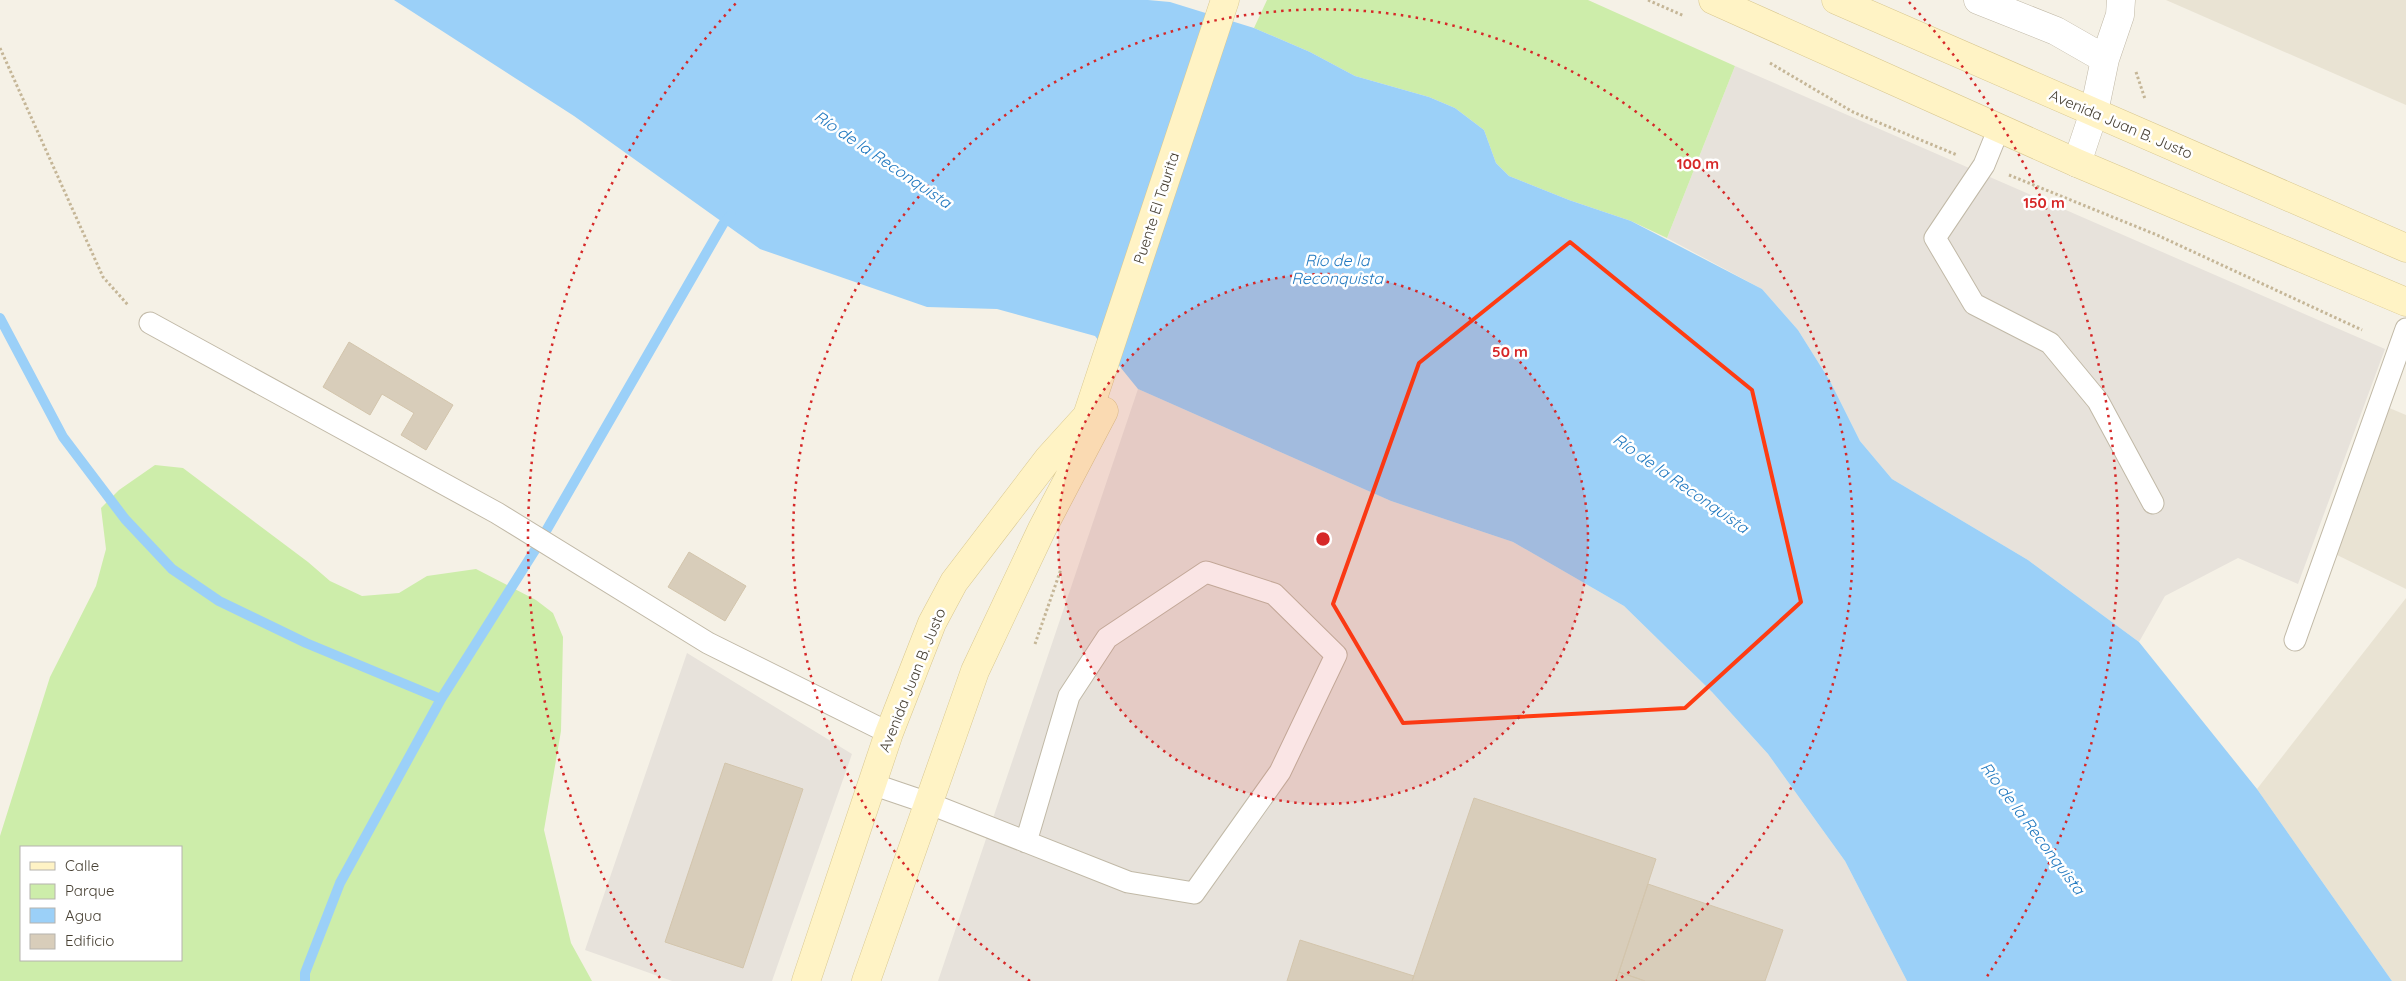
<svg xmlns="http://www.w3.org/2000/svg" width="2406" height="981" font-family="Quicksand,sans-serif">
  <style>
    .residential { fill: #e9e3d3 }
    .industrial { fill: #e7e2db }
    .green { fill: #cdedaa; fill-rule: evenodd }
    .water { fill: #9bd0f8 }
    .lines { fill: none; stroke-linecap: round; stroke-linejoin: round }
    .stream { stroke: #9bd0f8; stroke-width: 10 }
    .building { fill: #d8cdba; stroke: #d3c5ac }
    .lane-casing { stroke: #c1b9a7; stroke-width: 23 }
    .street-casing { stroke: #c1b9a7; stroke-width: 29 }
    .secondary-casing { stroke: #d9c890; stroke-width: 29 }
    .path { stroke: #c5b697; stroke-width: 3; stroke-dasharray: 2.5 2.5; stroke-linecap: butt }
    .lane { stroke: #fff; stroke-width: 21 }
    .street { stroke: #fff; stroke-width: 28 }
    .secondary { stroke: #fff3c5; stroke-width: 28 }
    .marked { fill: none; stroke: #ff3c12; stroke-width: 4; stroke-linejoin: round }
    .ring { fill: none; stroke: #d62828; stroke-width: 2.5; stroke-dasharray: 2.5 5 }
    .labels { text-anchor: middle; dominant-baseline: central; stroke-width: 5; stroke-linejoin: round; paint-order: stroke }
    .street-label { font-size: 15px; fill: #484134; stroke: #fff }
    .water-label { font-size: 16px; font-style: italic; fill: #2179c0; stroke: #fff }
    .centre { fill: #d62828; stroke: #fff; stroke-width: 2.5 }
    .ring-label { font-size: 15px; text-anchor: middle; font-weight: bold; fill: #d62828; stroke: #fff; stroke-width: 5; stroke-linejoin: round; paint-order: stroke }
  </style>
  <rect width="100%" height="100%" fill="#f5f1e6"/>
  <path class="residential" d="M 2166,0 L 2406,0 L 2406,105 Z
    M 2387,407 L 2406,415 L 2406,589 L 2333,553 Z
    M 2406,598 L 2406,981 L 2392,981 L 2257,789 Z"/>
  <path class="industrial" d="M 1735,66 L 2385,349 L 2298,584 L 2238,558 L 2165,596 L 2139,642 L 2028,560 L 1892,479 L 1860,441 L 1830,381 L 1798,330 L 1762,289 L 1667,238 Z
    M 1138,389 L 1391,501 L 1513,542 L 1624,606 L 1712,692 L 1768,754 L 1845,861 L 1907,981 L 938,981 Z
    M 687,653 L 852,754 L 772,981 L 672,981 L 585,950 Z"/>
  <path class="green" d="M 1267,0 L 1588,0 L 1735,66 L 1667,238 L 1631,221 L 1569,200 L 1509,176 L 1496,163 L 1484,130 L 1455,108 L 1429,97 L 1355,76 L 1310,52 L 1254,28 Z
    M 155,465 L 183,468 L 308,562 L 330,581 L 362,596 L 399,593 L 427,576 L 476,569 L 536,600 L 553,613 L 563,637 L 561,731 L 544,830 L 571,943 L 592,981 L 0,981 L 0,836 L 50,677 L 96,586 L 106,549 L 101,508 L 119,490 ZM 181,847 L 181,960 L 21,960 L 21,847 Z"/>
  <path class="water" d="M 394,0 L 1148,0 L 1170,2 L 1254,28 L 1310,52 L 1355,76 L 1429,97 L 1455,108 L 1484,130 L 1496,163 L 1509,176 L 1569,200 L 1631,221 L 1762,289 L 1798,330 L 1830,381 L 1860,441 L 1892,479 L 2028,560 L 2139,642 L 2257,789 L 2392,981 L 1907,981 L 1845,861 L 1768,754 L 1712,692 L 1624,606 L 1513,542 L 1391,501 L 1138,389 L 1095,336 L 997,309 L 927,307 L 760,249 L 574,116 Z"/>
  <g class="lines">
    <path class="stream" d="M 0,318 L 63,437 L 125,519 L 172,569 L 219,601 L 306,643 L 441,699
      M 305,981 L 305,973 L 340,883 L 441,699 L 535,550 L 723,224 L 731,215"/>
  </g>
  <path class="building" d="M 349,342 L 453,405 L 426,450 L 401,435 L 414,413 L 382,394 L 370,415 L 323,387 Z
    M 689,552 L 746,586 L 725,621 L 668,587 Z
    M 725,763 L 803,789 L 743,968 L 665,942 Z
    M 1474,798 L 1656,859 L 1616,981 L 1412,981 Z
    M 1648,884 L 1783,930 L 1765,981 L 1645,981 L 1619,972 Z
    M 1300,940 L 1414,976 L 1412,981 L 1287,981 Z
    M 1619,972 L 1645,981 L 1616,981 Z"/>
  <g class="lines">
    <defs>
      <path id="lane" d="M 1999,128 L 1984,165 L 1935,238 L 1974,304 L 2050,343 L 2098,401 L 2153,503
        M 150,323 L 497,513 L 708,643 L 889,733
        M 2295,640 L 2406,329
        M 872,784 L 928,803 L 1128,882 L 1194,893 L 1280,772 L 1336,655 L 1274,594 L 1206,572 L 1107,638 L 1069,696 L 1026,842"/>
      <path id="street" d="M 1978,0 L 2056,31 L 2105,59
        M 2077,163 L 2094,112 L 2105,59 L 2120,15 L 2121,0"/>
      <path id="secondary" d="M 1713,0 L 2077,163 L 2406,302
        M 1836,0 L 2406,248
        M 806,981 L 889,733 L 932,623 L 954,582 L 1048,459 L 1087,416 L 1225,0
        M 866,981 L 975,671 L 1042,529 L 1104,411"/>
    </defs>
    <use href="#lane" class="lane-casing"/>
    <use href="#street" class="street-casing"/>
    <use href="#secondary" class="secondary-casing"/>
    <path class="path" d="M 1648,0 L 1684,16
      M 0,48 L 103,277 L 128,305
      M 1770,63 L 1853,112 L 1957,155
      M 2136,72 L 2145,99
      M 2009,175 L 2157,235 L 2362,330
      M 1035,644 L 1061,569"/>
    <use href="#lane" class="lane"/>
    <use href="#street" class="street"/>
    <use href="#secondary" class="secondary"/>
  </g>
  <path class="marked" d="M 1570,242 L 1752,390 L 1801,602 L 1685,708 L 1403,723 L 1333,604 L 1419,363 Z"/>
  <circle cx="1323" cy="539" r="265" fill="#d62828" fill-opacity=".12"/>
  <g class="ring">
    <circle cx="1323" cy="539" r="265"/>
    <path d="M1030 981A530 530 0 1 1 1616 981"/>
    <path d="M660 978A795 795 0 0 1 737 2M1909 2A795 795 0 0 1 1986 978"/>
  </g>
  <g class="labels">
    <g class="street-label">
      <text transform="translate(2121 124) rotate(23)">Avenida Juan B. Justo</text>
      <text transform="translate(1156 208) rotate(-72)">Puente El Taurita</text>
      <text transform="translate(912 680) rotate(-68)">Avenida Juan B. Justo</text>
    </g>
    <g class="water-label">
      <text transform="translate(883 159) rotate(34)">Río de la Reconquista</text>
      <text x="1337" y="260">Río de la<tspan x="1337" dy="18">Reconquista</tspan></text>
      <text transform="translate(1681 483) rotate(35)">Río de la Reconquista</text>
      <text transform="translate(2033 828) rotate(53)">Río de la Reconquista</text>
    </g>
  </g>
  <circle cx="1323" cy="539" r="8" class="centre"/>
  <g class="ring-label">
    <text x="1698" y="169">100 m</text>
    <text x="2044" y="208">150 m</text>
    <text x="1510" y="357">50 m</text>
  </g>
  <rect x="20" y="846" width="162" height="115" fill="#ffffff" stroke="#b6b3ae"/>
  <rect x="30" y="862" width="25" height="8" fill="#fff3c5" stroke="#b6b3ae"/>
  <text x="65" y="871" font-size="15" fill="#484134">Calle</text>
  <rect x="30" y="884" width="25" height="15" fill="#cdedaa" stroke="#b6b3ae"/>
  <text x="65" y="896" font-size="15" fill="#484134">Parque</text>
  <rect x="30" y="908" width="25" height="15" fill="#9bd0f8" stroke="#b6b3ae"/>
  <text x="65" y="921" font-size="15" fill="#484134">Agua</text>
  <rect x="30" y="934" width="25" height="15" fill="#d8cdba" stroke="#b6b3ae"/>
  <text x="65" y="946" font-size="15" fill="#484134">Edificio</text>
</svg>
